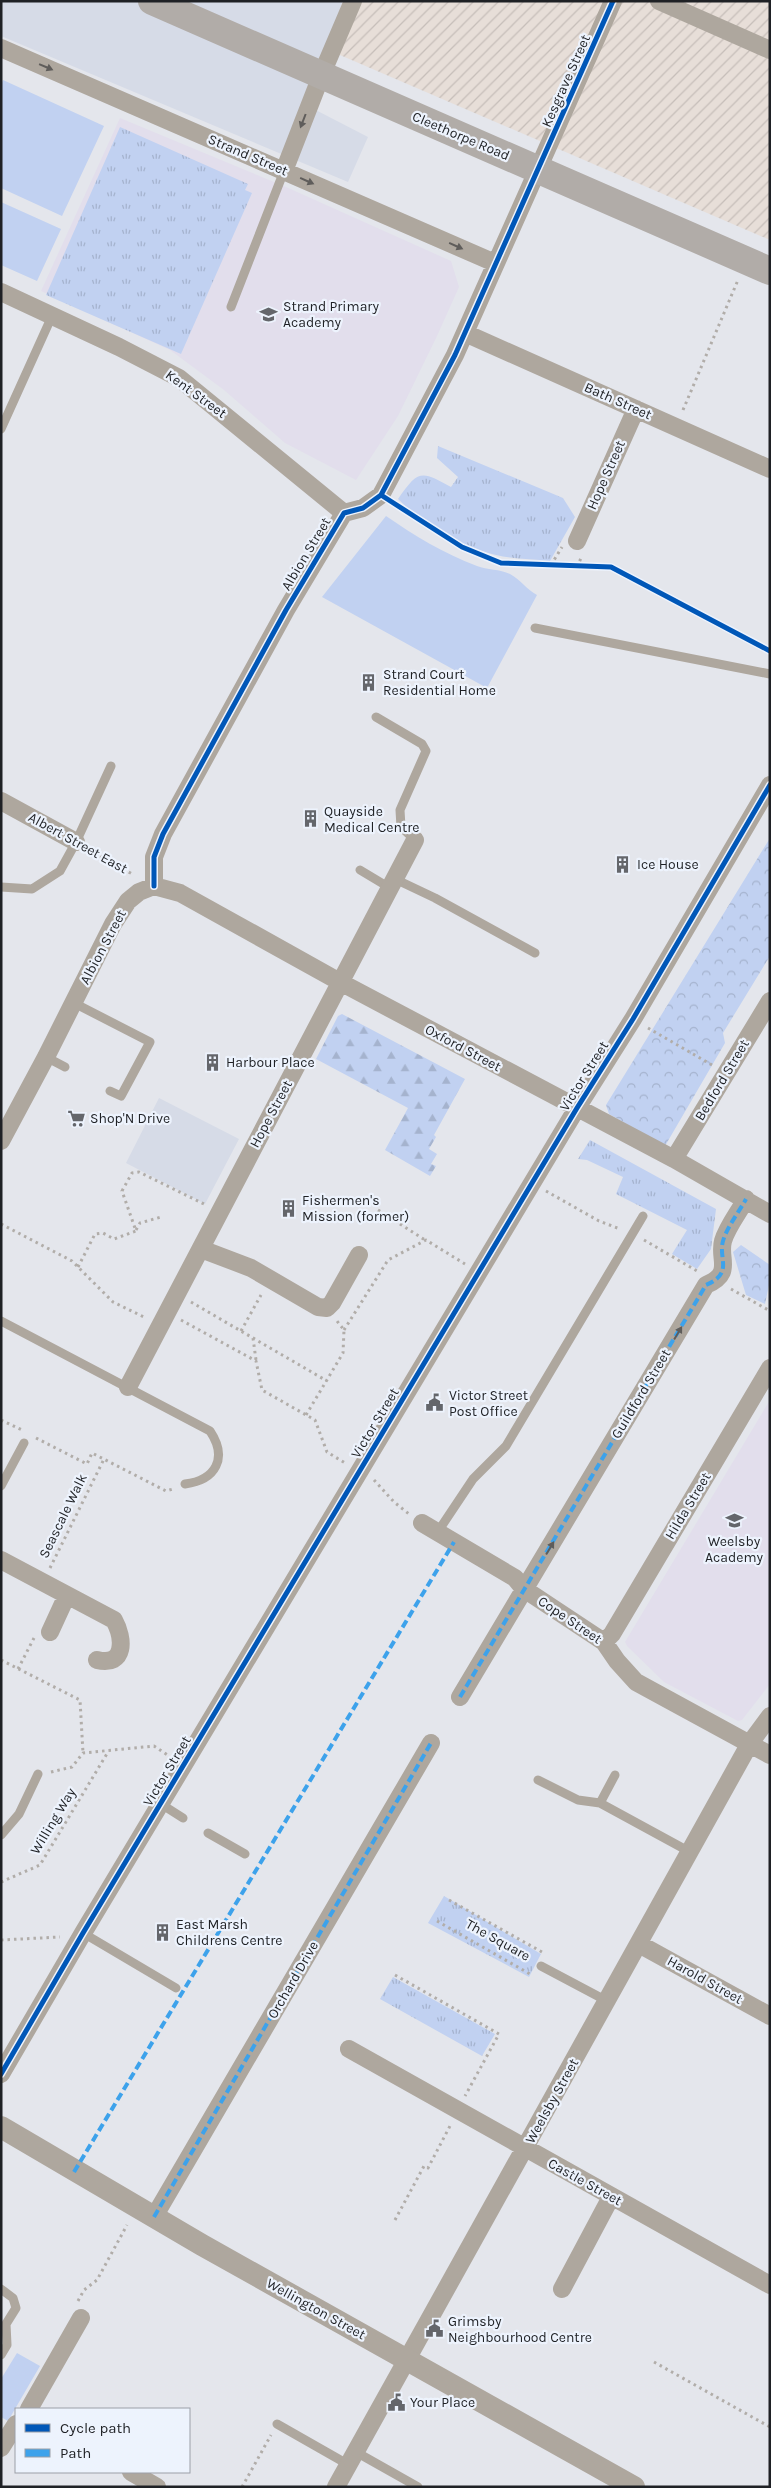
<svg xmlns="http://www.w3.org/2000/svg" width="771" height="2488" font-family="Karla,sans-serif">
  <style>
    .built { fill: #d6dbe7 }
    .industrial { fill: url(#industrial-furrows) }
    .education { fill: #e2deec }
    .grass { fill: url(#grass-tufts) }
    .forest { fill: url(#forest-firs) }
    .park { fill: url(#park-crowns) }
    .garden { fill: #c1d1f1 }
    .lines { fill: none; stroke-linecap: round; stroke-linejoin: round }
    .path { stroke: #b1ada9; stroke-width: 3; stroke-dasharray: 2.5 4; stroke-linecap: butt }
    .service { stroke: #aea79e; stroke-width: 9 }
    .minor { stroke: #aea79e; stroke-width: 18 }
    .tertiary { stroke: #aea79e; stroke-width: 22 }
    .primary { stroke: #b1aca8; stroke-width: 28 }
    .quiet { stroke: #3da2eb; stroke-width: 4; stroke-dasharray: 8 4; stroke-linecap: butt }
    .cycleway-casing { stroke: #edf3fd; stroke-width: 8 }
    .cycleway { stroke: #0057b8; stroke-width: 5 }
    .oneway { fill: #5f5d5b }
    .labels { text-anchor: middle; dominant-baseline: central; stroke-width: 4.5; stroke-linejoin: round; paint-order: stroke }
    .street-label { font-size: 14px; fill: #1f2125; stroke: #edf3fd }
    .poi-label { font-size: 14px; fill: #1f2125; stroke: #edf3fd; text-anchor: start }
  </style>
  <defs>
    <pattern id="industrial-furrows" width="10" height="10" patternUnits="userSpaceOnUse" patternTransform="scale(1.25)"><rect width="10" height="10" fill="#e7ded8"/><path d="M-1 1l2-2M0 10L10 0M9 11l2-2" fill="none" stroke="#c6beb9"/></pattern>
    <pattern id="grass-tufts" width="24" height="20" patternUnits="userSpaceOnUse" patternTransform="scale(1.25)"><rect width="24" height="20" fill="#c1d1f1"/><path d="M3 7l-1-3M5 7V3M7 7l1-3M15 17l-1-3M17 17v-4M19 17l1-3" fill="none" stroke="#a5b3ce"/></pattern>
    <pattern id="forest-firs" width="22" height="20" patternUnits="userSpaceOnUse" patternTransform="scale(1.25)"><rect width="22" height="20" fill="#c1d1f1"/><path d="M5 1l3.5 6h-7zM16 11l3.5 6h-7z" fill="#a5b3ce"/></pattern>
    <pattern id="park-crowns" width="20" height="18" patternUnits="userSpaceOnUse" patternTransform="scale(1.25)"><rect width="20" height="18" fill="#c1d1f1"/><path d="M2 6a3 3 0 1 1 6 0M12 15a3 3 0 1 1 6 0" fill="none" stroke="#a5b3ce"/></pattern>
  </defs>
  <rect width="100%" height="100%" fill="#e4e6ec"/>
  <path class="built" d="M 1,1 L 343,1 L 306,105 L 368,137 L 348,182 L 1,36 Z
    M 159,1098 L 239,1139 L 205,1204 L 126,1163 Z"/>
  <path class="industrial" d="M 343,1 L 770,1 L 770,240 L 326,49 Z"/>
  <path class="education" d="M 120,118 L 286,187 L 451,261 L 459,287 L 437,336 L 398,416 L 356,480 L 285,443 L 224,390 L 170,350 L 41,291 Z
    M 770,1400 L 770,1684 L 742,1720 L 738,1721 L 664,1682 L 627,1646 L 625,1642 Z"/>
  <path class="grass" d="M 120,127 L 248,184 L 245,190 L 252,193 L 181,354 L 46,295 Z
    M 438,446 L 563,498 L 575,517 L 550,561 C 533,559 513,559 496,555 C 461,547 423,524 398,499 C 418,470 421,470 451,487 L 458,477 L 437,458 Z
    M 590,1140 L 716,1209 L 711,1249 L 697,1269 L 672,1254 L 687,1230 L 616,1194 L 623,1177 L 587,1160 L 578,1159 Z
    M 444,1896 L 541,1954 L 529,1977 L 428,1923 Z
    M 393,1977 L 495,2034 L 482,2056 L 380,1999 Z"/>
  <path class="forest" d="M 342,1014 L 465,1079 L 434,1135 L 436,1137 L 429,1149 L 437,1154 L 431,1164 L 436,1166 L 430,1176 L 385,1150 L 408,1108 L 316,1059 L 338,1016 Z"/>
  <path class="park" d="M 770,838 L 770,956 L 723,1033 L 725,1043 L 665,1146 L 609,1114 L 606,1105 Z
    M 741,1245 L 770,1265 L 770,1280 L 765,1304 L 746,1295 L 733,1252 Z"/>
  <path class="garden" d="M 3,80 L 104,126 L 62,216 L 1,188 L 1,85 Z
    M 1,202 L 61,229 L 37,281 L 1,265 Z
    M 386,516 C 415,536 443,553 477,566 C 487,570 500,569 510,574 C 520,579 527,590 537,595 L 487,688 L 322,597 Z
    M 17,2353 L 40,2366 L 8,2421 L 1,2417 L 1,2379 Z"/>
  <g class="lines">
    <path class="path" d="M 683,410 L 738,280
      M 551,565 L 562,547
      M 577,567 L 581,558
      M 89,850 L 134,875
      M 648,1028 L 712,1065
      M 546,1191 L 599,1221 L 620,1229
      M 378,1210 L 425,1240
      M 1,1224 L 72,1261 L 113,1302 L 146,1318
      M 136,1230 L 140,1223 L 161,1217
      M 644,1240 L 697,1271
      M 78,1267 L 95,1234 L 103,1233 L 114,1239 L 136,1231 L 122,1191 L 132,1173 L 139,1172 L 204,1204
      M 731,1289 L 770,1311
      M 191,1302 L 327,1381
      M 181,1320 L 256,1361 L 262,1390 L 315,1420 L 327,1452 L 345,1463
      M 344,1330 L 388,1260 L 426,1240 L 465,1264
      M 241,1331 L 261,1295
      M 253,1338 L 256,1360
      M 306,1415 L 343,1353 L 344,1330 L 337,1321
      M 1,1420 L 22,1430
      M 36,1438 L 87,1464 L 92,1453 L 166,1491 L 173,1489
      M 374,1480 L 394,1502 L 409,1514
      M 50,1568 L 104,1459
      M 1,1660 L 80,1700 L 83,1753
      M 18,1669 L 34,1638
      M 51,1772 L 72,1767 L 83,1753 L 154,1746 L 169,1756
      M 1,1882 L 40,1865 L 108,1752
      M 449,1900 L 542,1952
      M 437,1921 L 530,1974
      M 1,1940 L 60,1937
      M 395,1975 L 499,2034 L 465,2096
      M 395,2220 L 424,2166 L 428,2168 L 450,2126
      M 78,2301 L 84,2290 L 97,2280 L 127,2225
      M 654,2362 L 770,2427
      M 242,2487 L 271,2435"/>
    <path class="service" d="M 231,307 L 284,171
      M 1,429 L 52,316
      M 535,628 L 770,674
      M 376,717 L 422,744 L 426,751 L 400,810 L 401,827 L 415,840
      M 360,870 L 390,888
      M 395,879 L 435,898 L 535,953
      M 1,887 L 32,889 L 60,871 L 76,842 L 111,766
      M 74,1003 L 150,1042 L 121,1096 L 110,1091
      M 46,1057 L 65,1067
      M 1,1321 L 210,1431 C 228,1458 216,1480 185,1484
      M 1,1486 L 24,1443
      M 437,1533 L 473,1479 L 506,1446 L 643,1216
      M 615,1775 L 600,1803 L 690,1852
      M 538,1780 L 578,1800 L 600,1803
      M 161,1804 L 183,1818
      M 208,1833 L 245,1854
      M 1,1835 L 19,1814 L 38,1774
      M 83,1933 L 176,1988
      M 541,1966 L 607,2001
      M 1,2289 L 13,2298 L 16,2308 L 6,2324 L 7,2345 L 1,2355
      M 277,2424 L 349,2465
      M 356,2452 L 418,2487"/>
    <path class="minor" d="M 659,1 L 770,50
      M 1,48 L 495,263
      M 284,171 L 321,76 L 353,1
      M 1,292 L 119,347 L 179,378 L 344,513
      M 465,333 L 770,469
      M 577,541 L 636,409
      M 1,801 L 76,842
      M 154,886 L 154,857 L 163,834 L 286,610 L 344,513 L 363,508 L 381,495 L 455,355 L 613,1
      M 154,886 L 180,893 L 340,982 L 674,1159 L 770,1214
      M 1,1141 L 46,1057 L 113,924 L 128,901 L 139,892 L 154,886
      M 674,1159 L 770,1001
      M 201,1249 L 251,1268 L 318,1307 L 327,1308 L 332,1303 L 359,1255
      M 128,1387 L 415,840
      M 422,1523 L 515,1578 L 524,1589 L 604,1642 L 617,1661 L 636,1682 L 770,1755
      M 1,1560 L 114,1620 C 124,1638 126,1667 97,1660
      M 50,1632 L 67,1595
      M 604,1642 L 612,1634 L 770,1368
      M 460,1697 L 706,1285 C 734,1273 718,1259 723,1241 C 727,1227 739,1212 746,1199
      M 639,1944 L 770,2016
      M 349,2049 L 770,2285
      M 1,2074 L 83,1933 L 577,1108 L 633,1019 L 770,785
      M 154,2217 L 431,1743
      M 562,2289 L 611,2197
      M 29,2409 L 81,2318
      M 1,2448 L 16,2424
      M 131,2472 L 157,2487
      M 336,2487 L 750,1743 L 770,1716"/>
    <path class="tertiary" d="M 1,2127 L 202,2245 L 634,2487"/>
    <path class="primary" d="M 152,1 L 770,271"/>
    <path class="quiet" d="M 460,1697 L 706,1285 C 734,1273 718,1259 723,1241 C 727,1227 739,1212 746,1199
      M 74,2172 L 454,1542
      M 154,2217 L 431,1743"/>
    <defs>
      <path id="cycleway" d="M 381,495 L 462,547 L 501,563 L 611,567 L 770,651
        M 154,886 L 154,857 L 163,834 L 286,610 L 344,513 L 363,508 L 381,495 L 455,355 L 613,1
        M 1,2074 L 83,1933 L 577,1108 L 633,1019 L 770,785"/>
    </defs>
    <use href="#cycleway" class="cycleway-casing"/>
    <use href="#cycleway" class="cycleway"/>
  </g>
  <defs><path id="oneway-solid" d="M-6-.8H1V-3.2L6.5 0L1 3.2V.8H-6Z" transform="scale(1.25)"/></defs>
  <g class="oneway">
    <use href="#oneway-solid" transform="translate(46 67) rotate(23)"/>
    <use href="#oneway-solid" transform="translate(303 121) rotate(111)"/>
    <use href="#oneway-solid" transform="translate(307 181) rotate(24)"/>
    <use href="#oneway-solid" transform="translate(456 246) rotate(24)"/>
    <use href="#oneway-solid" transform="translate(678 1333) rotate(-59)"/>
    <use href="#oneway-solid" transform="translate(550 1548) rotate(-59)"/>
  </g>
  <defs>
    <symbol id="school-bare" viewBox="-9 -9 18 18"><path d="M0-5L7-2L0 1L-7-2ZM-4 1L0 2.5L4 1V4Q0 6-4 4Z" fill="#64666b" stroke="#edf3fd" stroke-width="2.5" paint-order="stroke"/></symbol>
    <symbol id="building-bare" viewBox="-9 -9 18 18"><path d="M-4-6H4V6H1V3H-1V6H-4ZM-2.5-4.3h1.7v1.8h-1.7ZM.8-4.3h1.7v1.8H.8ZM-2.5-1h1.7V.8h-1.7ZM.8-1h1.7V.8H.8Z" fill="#64666b" stroke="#edf3fd" stroke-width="2.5" paint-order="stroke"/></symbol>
    <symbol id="supermarket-bare" viewBox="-9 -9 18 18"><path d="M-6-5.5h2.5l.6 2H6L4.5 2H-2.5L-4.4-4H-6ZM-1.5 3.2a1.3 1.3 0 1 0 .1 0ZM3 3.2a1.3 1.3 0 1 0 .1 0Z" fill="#64666b" stroke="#edf3fd" stroke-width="2.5" paint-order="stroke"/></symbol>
    <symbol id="civic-bare" viewBox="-9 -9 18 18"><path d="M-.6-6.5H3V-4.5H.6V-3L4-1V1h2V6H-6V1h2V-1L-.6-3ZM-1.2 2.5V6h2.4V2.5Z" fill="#64666b" stroke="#edf3fd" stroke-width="2.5" paint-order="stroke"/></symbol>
  </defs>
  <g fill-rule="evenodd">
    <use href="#school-bare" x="256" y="302" width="25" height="25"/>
    <use href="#building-bare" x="356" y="670" width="25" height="25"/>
    <use href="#building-bare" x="298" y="806" width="25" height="25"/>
    <use href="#building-bare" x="610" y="852" width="25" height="25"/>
    <use href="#building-bare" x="200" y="1050" width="25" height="25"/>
    <use href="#supermarket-bare" x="64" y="1106" width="25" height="25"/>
    <use href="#building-bare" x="276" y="1196" width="25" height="25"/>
    <use href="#civic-bare" x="422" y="1390" width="25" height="25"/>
    <use href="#school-bare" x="722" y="1508" width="25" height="25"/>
    <use href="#building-bare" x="150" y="1920" width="25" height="25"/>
    <use href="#civic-bare" x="422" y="2316" width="25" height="25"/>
    <use href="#civic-bare" x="384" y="2390" width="25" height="25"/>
  </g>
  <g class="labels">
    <g class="street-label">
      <text transform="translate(566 81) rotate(-66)">Kesgrave Street</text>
      <text transform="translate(461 136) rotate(23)">Cleethorpe Road</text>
      <text transform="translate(248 155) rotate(23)">Strand Street</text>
      <text transform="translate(196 394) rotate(36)">Kent Street</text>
      <text transform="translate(618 401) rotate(24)">Bath Street</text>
      <text transform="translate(606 475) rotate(-66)">Hope Street</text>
      <text transform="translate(306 554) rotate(-59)">Albion Street</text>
      <text transform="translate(78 843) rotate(29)">Albert Street East</text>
      <text transform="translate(103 947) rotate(-62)">Albion Street</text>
      <text transform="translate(463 1048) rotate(28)">Oxford Street</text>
      <text transform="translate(584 1076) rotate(-58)">Victor Street</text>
      <text transform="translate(722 1080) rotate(-59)">Bedford Street</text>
      <text transform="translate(271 1114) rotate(-62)">Hope Street</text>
      <text transform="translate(641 1394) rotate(-59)">Guildford Street</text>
      <text transform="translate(375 1423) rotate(-59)">Victor Street</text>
      <text transform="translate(688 1506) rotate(-59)">Hilda Street</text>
      <text transform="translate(63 1516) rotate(-64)">Seascale Walk</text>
      <text transform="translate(570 1620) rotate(34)">Cope Street</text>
      <text transform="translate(167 1771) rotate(-59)">Victor Street</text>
      <text transform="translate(53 1821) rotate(-59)">Willing Way</text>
      <text transform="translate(498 1940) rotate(29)">The Square</text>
      <text transform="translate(293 1980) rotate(-60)">Orchard Drive</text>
      <text transform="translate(705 1980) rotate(29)">Harold Street</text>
      <text transform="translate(552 2101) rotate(-61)">Weelsby Street</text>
      <text transform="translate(585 2182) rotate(29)">Castle Street</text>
      <text transform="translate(316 2309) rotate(29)">Wellington Street</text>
    </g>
    <g class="poi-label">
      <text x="283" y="306">Strand Primary<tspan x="283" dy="16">Academy</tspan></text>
      <text x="383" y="674">Strand Court<tspan x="383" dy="16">Residential Home</tspan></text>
      <text x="324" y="811">Quayside<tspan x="324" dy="16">Medical Centre</tspan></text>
      <text x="637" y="864">Ice House</text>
      <text x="226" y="1062">Harbour Place</text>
      <text x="90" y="1118">Shop'N Drive</text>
      <text x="302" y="1200">Fishermen's<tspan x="302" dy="16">Mission (former)</tspan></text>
      <text x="449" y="1395">Victor Street<tspan x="449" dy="16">Post Office</tspan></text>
      <text x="734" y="1541" text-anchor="middle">Weelsby<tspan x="734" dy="16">Academy</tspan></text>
      <text x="176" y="1924">East Marsh<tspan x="176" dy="16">Childrens Centre</tspan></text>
      <text x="448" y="2321">Grimsby<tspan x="448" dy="16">Neighbourhood Centre</tspan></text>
      <text x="410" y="2402">Your Place</text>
    </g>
  </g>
  <rect width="771" height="2488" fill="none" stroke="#1f2125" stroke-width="5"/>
  <rect x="15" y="2408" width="175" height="65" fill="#edf3fd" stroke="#9b9fa7"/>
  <rect x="25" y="2424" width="25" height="8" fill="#0057b8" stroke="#9b9fa7"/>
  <text x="60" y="2433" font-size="15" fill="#1f2125">Cycle path</text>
  <rect x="25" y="2449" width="25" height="8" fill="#3da2eb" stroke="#9b9fa7"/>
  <text x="60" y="2458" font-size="15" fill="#1f2125">Path</text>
</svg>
